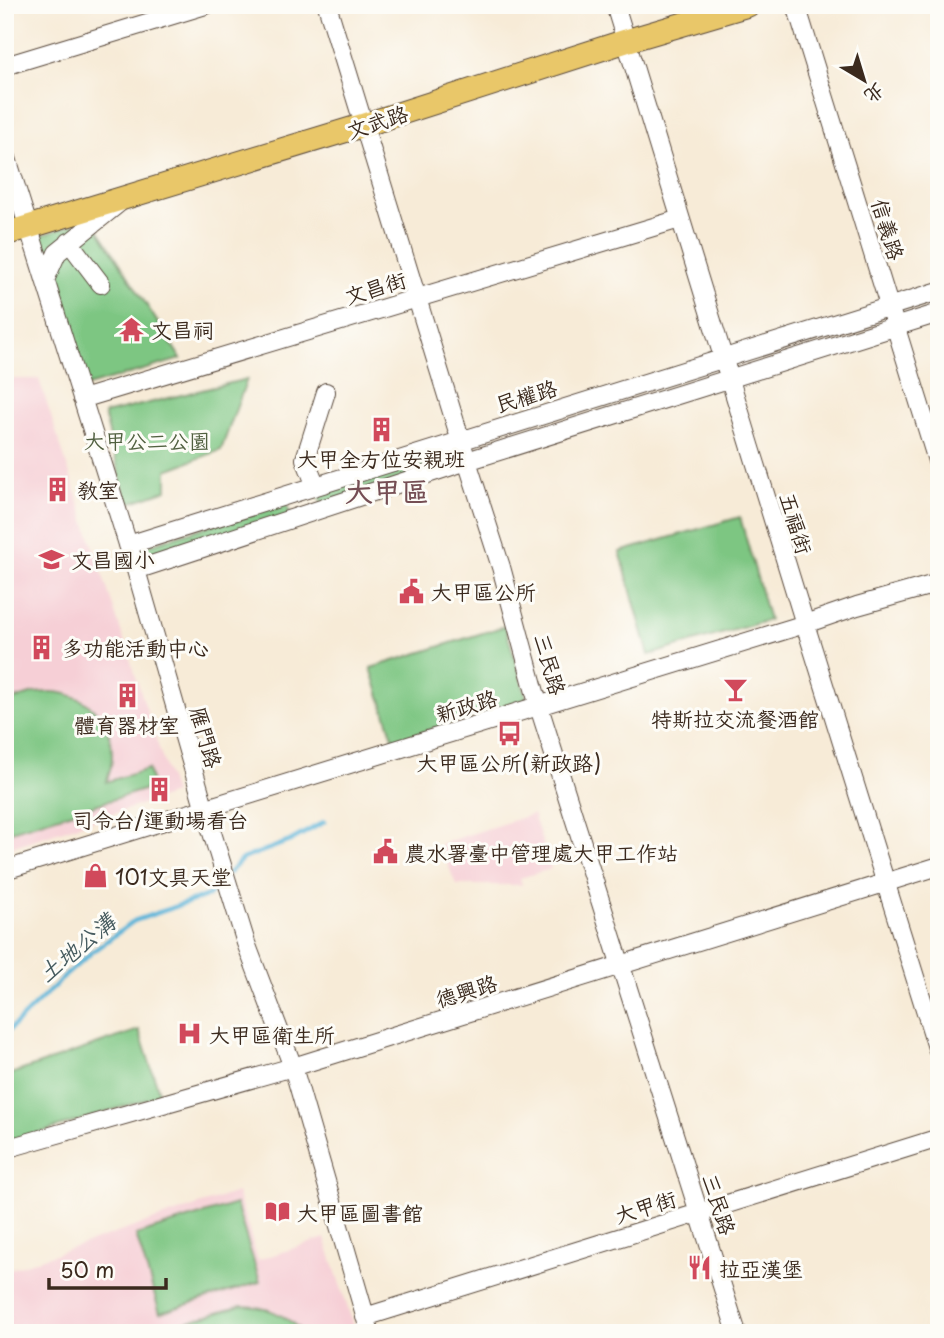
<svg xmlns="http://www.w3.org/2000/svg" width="944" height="1338" font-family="'Playpen Sans','LXGW WenKai TC',sans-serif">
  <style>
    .built { fill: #f6cfd6 }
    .green { fill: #7dc682; stroke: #5c7850; stroke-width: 2 }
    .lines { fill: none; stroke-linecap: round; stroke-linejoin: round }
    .stream { stroke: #5bb5d9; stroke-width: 4.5 }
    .minor-casing { stroke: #57473a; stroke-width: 20 }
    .major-casing { stroke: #57473a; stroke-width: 25 }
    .minor { stroke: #fff; stroke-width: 18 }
    .major { stroke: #e9c769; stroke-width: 23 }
    .labels { text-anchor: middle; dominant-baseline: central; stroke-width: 6; stroke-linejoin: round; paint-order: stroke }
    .street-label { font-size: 21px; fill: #3b2a1e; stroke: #fdfcf7 }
    .poi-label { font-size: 21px; fill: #3b2a1e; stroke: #fdfcf7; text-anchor: start }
    .park-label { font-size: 21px; fill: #526141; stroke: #fdfcf7 }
    .water-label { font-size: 23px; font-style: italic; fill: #465b5f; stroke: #fdfcf7 }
    .district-label { font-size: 28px; font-weight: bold; fill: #754e54; stroke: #fdfcf7 }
  </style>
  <rect width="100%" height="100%" fill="#fdfcf7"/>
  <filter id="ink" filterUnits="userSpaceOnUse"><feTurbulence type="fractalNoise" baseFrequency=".0143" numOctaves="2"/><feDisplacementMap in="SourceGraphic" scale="14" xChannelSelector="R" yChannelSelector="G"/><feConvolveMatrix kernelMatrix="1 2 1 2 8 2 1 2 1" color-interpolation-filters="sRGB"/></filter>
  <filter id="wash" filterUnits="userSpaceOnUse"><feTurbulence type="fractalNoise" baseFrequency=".00686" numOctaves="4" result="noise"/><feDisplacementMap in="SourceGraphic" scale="28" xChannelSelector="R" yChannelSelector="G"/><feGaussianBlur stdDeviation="1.57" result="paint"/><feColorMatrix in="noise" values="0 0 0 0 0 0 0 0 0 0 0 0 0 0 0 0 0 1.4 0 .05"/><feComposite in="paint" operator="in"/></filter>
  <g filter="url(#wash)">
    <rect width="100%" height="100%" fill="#f7ebd7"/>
    <path class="built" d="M 5,379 L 39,379 L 174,794 L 5,849 Z
      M 533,814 L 551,869 L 520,878 L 522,885 L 456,885 L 440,844 Z
      M 237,1192 L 258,1260 L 325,1238 L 356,1333 L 5,1333 L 5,1271 Z"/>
    <path class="green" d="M 91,218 L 181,359 L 81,388 L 34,238 Z
      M 247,379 L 221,450 L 167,470 L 167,490 L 127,504 L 104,414 Z
      M 426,455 L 431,470 L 322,505 L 317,490 Z
      M 286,501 L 291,516 L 142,564 L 137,549 Z
      M 740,517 L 769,620 L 649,655 L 620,552 Z
      M 505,626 L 527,699 L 394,741 L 371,668 Z
      M 49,692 C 97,691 125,740 106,782 L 148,769 L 153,787 L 5,833 L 5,702 L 34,693 Z
      M 139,1030 L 160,1095 L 5,1144 L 5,1076 Z
      M 236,1204 L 260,1282 L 160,1313 L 136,1235 Z
      M 241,1306 C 267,1306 285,1314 303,1333 L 148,1333 Z"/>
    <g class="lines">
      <path class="stream" d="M 229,873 L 242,859 L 290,841 L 324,822
        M 5,1034 L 66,975 L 92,952 L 134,921 L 209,895 L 221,882"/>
    </g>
  </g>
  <g filter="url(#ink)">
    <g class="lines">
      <defs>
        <path id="minor" d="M 327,5 L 467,461 L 501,567 L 539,707 L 737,1333
          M 615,5 L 805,624 L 939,1054
          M 796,5 L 939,467
          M 5,66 L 206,5
          M 5,152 L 136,570 L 205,810 L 246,943 L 293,1067 L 370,1333
          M 69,242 L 101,284
          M 45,280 L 57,253 L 119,203
          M 82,399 L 680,219
          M 316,486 L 305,459 L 326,392
          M 128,545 L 939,291
          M 136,570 L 467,461 L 939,313
          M 5,870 L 805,624 L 857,606 L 939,583
          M 5,1149 L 293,1067 L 939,866
          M 365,1317 L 939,1138"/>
        <path id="major" d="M 5,234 L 364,125 L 626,41 L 748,5"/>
      </defs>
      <use href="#minor" class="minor-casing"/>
      <use href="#major" class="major-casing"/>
      <use href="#minor" class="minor"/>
      <use href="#major" class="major"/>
    </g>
  </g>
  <defs>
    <symbol id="temple-bare" viewBox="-9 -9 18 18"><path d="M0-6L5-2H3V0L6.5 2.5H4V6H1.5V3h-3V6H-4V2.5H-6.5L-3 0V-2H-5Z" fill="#d1495b" stroke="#fdfcf7" stroke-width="2.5" paint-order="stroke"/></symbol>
    <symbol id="building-bare" viewBox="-9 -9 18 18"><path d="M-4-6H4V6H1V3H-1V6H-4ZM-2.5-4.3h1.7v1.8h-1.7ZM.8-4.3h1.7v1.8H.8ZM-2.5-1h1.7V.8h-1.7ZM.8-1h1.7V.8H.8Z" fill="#d1495b" stroke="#fdfcf7" stroke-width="2.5" paint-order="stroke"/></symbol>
    <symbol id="school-bare" viewBox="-9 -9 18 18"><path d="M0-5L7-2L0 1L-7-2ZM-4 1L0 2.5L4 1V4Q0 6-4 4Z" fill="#d1495b" stroke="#fdfcf7" stroke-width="2.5" paint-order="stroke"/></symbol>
    <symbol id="civic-bare" viewBox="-9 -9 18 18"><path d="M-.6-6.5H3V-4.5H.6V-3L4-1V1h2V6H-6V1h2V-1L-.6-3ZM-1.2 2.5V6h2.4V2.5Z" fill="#d1495b" stroke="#fdfcf7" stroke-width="2.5" paint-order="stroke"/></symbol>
    <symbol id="bar-bare" viewBox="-9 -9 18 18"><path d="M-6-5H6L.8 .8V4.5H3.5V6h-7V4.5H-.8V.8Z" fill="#d1495b" stroke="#fdfcf7" stroke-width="2.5" paint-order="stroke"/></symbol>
    <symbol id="bus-bare" viewBox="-9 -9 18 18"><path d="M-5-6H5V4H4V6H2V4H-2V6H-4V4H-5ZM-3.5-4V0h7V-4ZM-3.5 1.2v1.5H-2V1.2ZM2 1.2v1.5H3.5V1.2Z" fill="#d1495b" stroke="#fdfcf7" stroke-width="2.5" paint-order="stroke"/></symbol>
    <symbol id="shop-bare" viewBox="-9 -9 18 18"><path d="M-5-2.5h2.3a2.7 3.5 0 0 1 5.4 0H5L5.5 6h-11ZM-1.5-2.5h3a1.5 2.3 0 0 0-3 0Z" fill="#d1495b" stroke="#fdfcf7" stroke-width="2.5" paint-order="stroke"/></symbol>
    <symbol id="hospital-bare" viewBox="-9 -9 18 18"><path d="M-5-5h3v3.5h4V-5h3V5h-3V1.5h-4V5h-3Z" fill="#d1495b" stroke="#fdfcf7" stroke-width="2.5" paint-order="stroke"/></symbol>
    <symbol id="library-bare" viewBox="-9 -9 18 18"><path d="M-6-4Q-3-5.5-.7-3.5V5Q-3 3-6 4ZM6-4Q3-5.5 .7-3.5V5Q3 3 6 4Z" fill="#d1495b" stroke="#fdfcf7" stroke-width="2.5" paint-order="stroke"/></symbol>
    <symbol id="restaurant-bare" viewBox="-9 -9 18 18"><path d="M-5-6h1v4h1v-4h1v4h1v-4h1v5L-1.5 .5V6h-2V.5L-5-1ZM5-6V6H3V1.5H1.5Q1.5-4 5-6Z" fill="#d1495b" stroke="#fdfcf7" stroke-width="2.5" paint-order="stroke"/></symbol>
  </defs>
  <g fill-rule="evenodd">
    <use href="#temple-bare" x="114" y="312" width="35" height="35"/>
    <use href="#building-bare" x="364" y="412" width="35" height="35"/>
    <use href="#building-bare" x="40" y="472" width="35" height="35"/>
    <use href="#school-bare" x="34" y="542" width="35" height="35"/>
    <use href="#civic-bare" x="394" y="574" width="35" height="35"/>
    <use href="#building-bare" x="24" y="630" width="35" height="35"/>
    <use href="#bar-bare" x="718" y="672" width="35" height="35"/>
    <use href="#building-bare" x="110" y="678" width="35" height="35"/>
    <use href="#bus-bare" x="492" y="716" width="35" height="35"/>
    <use href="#building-bare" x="142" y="772" width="35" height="35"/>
    <use href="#civic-bare" x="368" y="834" width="35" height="35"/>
    <use href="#shop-bare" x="78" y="858" width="35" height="35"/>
    <use href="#hospital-bare" x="172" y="1016" width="35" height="35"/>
    <use href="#library-bare" x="260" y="1194" width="35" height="35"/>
    <use href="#restaurant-bare" x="682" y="1250" width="35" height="35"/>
  </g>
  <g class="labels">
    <g class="street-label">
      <text transform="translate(377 121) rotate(-18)">文武路</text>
      <text transform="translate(889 229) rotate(73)">信義路</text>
      <text transform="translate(375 287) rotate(-17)">文昌街</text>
      <text transform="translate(526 395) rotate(-17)">民權路</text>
      <text transform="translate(797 523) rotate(73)">五福街</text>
      <text transform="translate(551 664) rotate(74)">三民路</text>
      <text transform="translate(466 705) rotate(-17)">新政路</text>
      <text transform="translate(207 737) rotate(74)">雁門路</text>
      <text transform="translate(466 990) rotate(-17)">德興路</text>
      <text transform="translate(720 1204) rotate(72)">三民路</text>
      <text transform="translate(645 1206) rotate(-17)">大甲街</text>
    </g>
    <g class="poi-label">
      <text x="151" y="329">文昌祠</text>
      <text x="381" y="458" text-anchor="middle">大甲全方位安親班</text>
      <text x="77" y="489">教室</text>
      <text x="71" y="559">文昌國小</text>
      <text x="431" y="591">大甲區公所</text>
      <text x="62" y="647">多功能活動中心</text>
      <text x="735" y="718" text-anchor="middle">特斯拉交流餐酒館</text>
      <text x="127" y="724" text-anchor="middle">體育器材室</text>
      <text x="509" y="762" text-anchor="middle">大甲區公所(新政路)</text>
      <text x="160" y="819" text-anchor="middle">司令台/運動場看台</text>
      <text x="405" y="852">農水署臺中管理處大甲工作站</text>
      <text x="115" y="876">101文具天堂</text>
      <text x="209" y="1034">大甲區衛生所</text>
      <text x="297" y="1212">大甲區圖書館</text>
      <text x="719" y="1268">拉亞漢堡</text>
    </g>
    <g class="park-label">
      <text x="147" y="440">大甲公二公園</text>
    </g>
    <g class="water-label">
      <text transform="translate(76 947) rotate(-40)">土地公溝</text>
    </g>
    <g class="district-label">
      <text x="387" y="490">大甲區</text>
    </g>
  </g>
  <rect width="944" height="1338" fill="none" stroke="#fdfcf7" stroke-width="28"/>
  <g transform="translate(864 80) rotate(142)" stroke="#fdfcf7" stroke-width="5" paint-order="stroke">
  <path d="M0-5L12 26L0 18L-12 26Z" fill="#3b2a1e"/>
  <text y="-10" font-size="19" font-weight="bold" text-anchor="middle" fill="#3b2a1e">北</text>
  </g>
  <path d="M49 1278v10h117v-10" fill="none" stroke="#3b2a1e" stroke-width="3.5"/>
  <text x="60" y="1278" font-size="21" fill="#3b2a1e" stroke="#fdfcf7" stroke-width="5" paint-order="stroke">50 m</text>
</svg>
